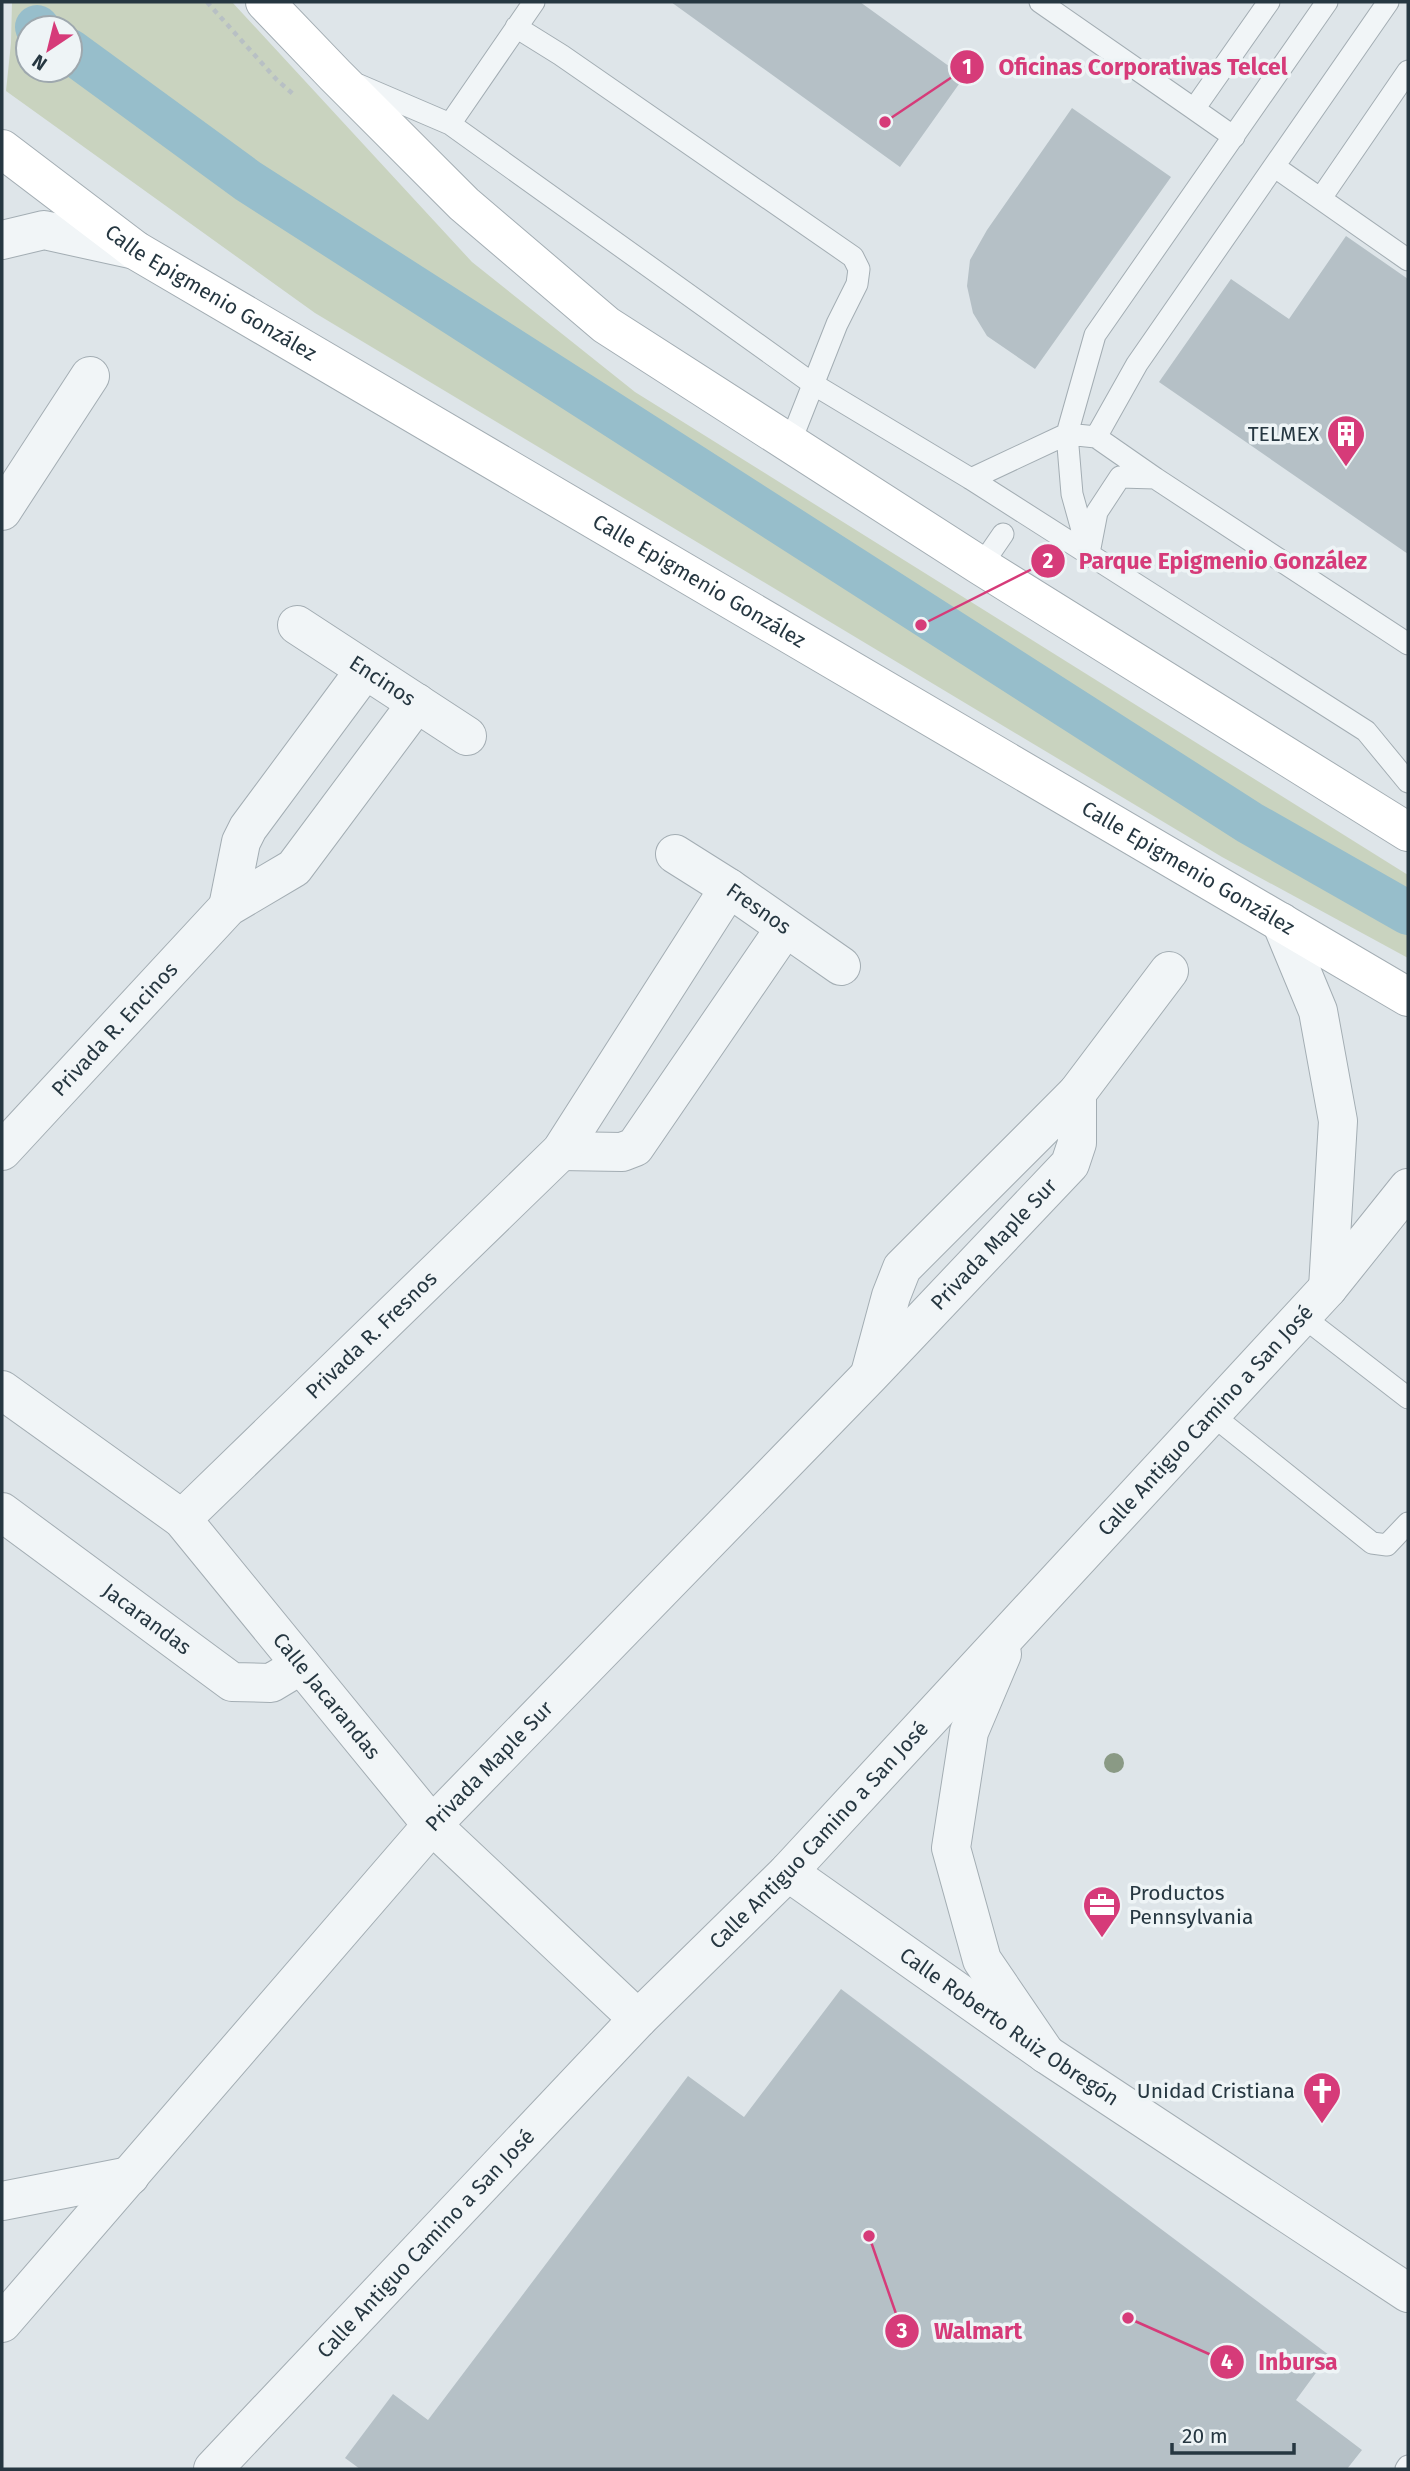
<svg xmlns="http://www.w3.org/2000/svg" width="1410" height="2471" font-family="'Fira Sans',sans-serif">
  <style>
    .green { fill: #c9d3bf; fill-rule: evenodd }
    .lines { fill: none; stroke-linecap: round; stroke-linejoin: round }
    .canal { stroke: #97becb; stroke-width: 44 }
    .building { fill: #b5c0c6 }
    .service-casing { stroke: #a3adb3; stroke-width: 23 }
    .minor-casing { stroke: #a3adb3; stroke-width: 40 }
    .tertiary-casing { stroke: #a3adb3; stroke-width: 40 }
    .secondary-casing { stroke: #a3adb3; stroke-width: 40 }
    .path { stroke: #b8c0c4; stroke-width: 4.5; stroke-dasharray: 5 5; stroke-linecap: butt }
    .service { stroke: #f1f5f7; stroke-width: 21 }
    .minor { stroke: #f1f5f7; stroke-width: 38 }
    .tertiary { stroke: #f1f5f7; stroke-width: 38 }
    .secondary { stroke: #fff; stroke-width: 38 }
    .tree { fill: #8a9a85 }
    .labels { text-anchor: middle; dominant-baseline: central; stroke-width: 7; stroke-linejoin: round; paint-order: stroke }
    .street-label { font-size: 21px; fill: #263741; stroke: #eef4f6 }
    .poi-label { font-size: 21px; fill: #263741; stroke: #eef4f6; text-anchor: end }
    .leader { fill: none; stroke: #d63b79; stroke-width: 2.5 }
    .callout-dot { fill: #d63b79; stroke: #eef4f6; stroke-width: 2.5 }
    .mark-label { font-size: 21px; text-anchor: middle; font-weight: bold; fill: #fff }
    .callout-label { font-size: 23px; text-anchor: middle; font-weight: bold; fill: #d63b79; stroke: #eef4f6; stroke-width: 7; stroke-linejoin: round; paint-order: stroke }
  </style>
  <rect width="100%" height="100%" fill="#dee5e9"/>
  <path class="green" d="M 12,2 L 232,2 L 472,262 L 635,392 L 1408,875 L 1408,958 L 1222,857 L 315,313 L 6,91 L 11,43 ZM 28,28 L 70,28 L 70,70 L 28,70 Z"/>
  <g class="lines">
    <path class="canal" d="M 37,27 L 38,28
      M 70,51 L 248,181 L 1250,823 L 1408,913"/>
  </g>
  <path class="building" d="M 671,2 L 860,2 L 964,77 L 900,167 Z
    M 1072,108 L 1171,177 L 1035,369 L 987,336 L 973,313 L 967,286 L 970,260 L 987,230 Z
    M 1346,236 L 1408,279 L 1408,554 L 1159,382 L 1231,279 L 1289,319 Z
    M 841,1989 L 1329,2355 L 1296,2400 L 1362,2450 L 1347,2469 L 360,2469 L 345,2458 L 393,2394 L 428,2420 L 688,2076 L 744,2117 Z"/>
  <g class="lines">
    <defs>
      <path id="service" d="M 1040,2 L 1194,109 L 1269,2
        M 516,27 L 561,55 L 853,257 L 859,269 L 857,284 L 837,324 L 790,443
        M 359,85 L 450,124 L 813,384 L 971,479 L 1366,731 L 1408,782
        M 1194,109 L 1234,137
        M 450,124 L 534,2
        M 1275,167 L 1408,260
        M 1321,198 L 1408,71
        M 1096,437 L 1137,364 L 1388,2
        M 971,479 L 1067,434 L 1096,437 L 1155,478 L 1408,644
        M 1090,548 L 1097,512 L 1120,477 L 1155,478
        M 1089,555 L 1072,494 L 1067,434 L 1095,335 L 1327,2
        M 981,566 L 1003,534
        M 1302,1316 L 1408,1398
        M 1211,1414 L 1372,1543 L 1387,1545 L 1408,1523
        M 1406,2469 L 1408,2466"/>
      <g id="minor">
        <path d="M 2,511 L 90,376"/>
        <path id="s1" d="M 297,625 L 467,736"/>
        <path id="s2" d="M 675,854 L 729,888 L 841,966"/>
        <path d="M 228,907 L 241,842 L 248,828 L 365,670"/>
        <path id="s3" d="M 2,1151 L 228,907 L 294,868 L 417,703"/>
        <path d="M 561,1151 L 622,1152 L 635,1147 L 785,928"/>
        <path d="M 871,1370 L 891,1296 L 902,1268 L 1077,1093 L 1169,971"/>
        <path id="s4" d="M 2,1390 L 182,1519 L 432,1825 L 638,2019"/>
        <path id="s5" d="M 2,1512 L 232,1682 L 271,1683 L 301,1665"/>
        <path id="s6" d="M 182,1519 L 561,1151 L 729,888"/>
        <path id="s7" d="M 788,1872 L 1046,2054 L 1408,2293"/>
        <path d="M 2,2201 L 130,2176"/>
        <path id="s8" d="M 2,2323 L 432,1825 L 870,1375 L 1070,1164 L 1077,1143 L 1077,1093"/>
      </g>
      <g id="tertiary">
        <path d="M 2,240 L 44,230 L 135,250"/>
        <path d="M 1281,922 L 1318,1011 L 1338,1121 L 1328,1288"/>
        <path d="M 1002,1654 L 969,1732 L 951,1848 L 982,1960 L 1046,2054"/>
        <path id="s9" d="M 213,2469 L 638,2019 L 788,1872 L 1328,1288 L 1408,1188"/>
      </g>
      <g id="secondary">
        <path d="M 265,2 L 335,75 L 464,204 L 606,325 L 981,566 L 1408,832"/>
        <path id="s10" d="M 2,149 L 135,250 L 1408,997"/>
      </g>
    </defs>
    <use href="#service" class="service-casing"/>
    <use href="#minor" class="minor-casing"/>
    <use href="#tertiary" class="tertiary-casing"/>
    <use href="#secondary" class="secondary-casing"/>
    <path class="path" d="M 207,2 L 277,80 L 293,94"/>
    <use href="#service" class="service"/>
    <use href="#minor" class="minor"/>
    <use href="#tertiary" class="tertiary"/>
    <use href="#secondary" class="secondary"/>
  </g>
  <circle class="tree" cx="1114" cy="1763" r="10"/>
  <defs>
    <symbol id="building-pin" viewBox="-11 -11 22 30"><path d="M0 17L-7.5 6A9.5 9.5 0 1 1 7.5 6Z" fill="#d63b79" stroke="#eef4f6"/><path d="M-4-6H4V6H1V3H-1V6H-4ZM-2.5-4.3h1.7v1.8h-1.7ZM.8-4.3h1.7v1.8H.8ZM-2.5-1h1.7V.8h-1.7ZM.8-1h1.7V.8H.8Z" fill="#fff"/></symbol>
    <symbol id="office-pin" viewBox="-11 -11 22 30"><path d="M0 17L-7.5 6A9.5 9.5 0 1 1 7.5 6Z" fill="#d63b79" stroke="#eef4f6"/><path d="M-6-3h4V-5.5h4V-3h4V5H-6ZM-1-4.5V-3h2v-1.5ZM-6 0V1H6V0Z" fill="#fff"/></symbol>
    <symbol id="church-pin" viewBox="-11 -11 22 30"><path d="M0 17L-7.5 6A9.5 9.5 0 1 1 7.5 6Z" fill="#d63b79" stroke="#eef4f6"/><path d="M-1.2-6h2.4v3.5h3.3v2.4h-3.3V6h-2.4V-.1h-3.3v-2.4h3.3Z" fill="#fff"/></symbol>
  </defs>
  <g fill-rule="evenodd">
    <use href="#building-pin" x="1324" y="412" width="44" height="60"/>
    <use href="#office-pin" x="1080" y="1883" width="44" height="60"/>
    <use href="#church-pin" x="1300" y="2069" width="44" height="60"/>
  </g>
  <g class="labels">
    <g class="street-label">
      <text stroke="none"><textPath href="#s10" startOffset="254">Calle Epigmenio González</textPath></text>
      <text stroke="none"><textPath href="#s10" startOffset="821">Calle Epigmenio González</textPath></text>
      <text stroke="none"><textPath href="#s1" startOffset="102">Encinos</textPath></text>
      <text stroke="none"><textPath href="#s10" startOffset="1388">Calle Epigmenio González</textPath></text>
      <text stroke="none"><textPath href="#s2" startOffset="100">Fresnos</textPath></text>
      <text stroke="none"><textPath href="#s3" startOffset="166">Privada R. Encinos</textPath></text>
      <text stroke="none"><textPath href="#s8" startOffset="1466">Privada Maple Sur</textPath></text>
      <text stroke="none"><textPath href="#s6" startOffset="264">Privada R. Fresnos</textPath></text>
      <text stroke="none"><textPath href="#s9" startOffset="1444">Calle Antiguo Camino a San José</textPath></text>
      <text stroke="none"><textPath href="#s5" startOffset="180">Jacarandas</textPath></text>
      <text stroke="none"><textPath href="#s4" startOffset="450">Calle Jacarandas</textPath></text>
      <text stroke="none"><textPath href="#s8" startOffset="740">Privada Maple Sur</textPath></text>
      <text stroke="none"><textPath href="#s9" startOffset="877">Calle Antiguo Camino a San José</textPath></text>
      <text stroke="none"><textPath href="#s7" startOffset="270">Calle Roberto Ruiz Obregón</textPath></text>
      <text stroke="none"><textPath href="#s9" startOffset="310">Calle Antiguo Camino a San José</textPath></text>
    </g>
    <g class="poi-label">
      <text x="1319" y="434">TELMEX</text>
      <text x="1129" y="1893" text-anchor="start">Productos<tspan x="1129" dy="24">Pennsylvania</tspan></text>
      <text x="1295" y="2091">Unidad Cristiana</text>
    </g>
  </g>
  <path class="leader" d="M885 122L967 67M921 625L1048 561M869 2236L902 2331M1128 2318L1227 2362"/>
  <g class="callout-dot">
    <circle cx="885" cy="122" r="7"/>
    <circle cx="921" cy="625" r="7"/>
    <circle cx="869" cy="2236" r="7"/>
    <circle cx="1128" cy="2318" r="7"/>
    <circle cx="967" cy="67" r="18"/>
    <circle cx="1048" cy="561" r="18"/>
    <circle cx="902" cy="2331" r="18"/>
    <circle cx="1227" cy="2362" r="18"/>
  </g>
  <g class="mark-label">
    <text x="967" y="74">1</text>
    <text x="1048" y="568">2</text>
    <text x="902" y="2338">3</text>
    <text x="1227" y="2369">4</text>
  </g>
  <g class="callout-label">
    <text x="1143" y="75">Oficinas Corporativas Telcel</text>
    <text x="1223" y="569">Parque Epigmenio González</text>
    <text x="978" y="2339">Walmart</text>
    <text x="1298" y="2370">Inbursa</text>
  </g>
  <rect width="1410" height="2471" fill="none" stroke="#263741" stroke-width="7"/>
  <g transform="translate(49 49) rotate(215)"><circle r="33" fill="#eef4f6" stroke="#9ea8ae" stroke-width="2"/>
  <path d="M0-5L12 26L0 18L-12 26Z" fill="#d63b79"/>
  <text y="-10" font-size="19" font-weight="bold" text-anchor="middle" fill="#263741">N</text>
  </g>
  <path d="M1172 2443v10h122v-10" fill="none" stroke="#263741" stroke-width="3.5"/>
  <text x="1182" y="2443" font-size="21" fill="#263741" stroke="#eef4f6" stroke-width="5" paint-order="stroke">20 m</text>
</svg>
